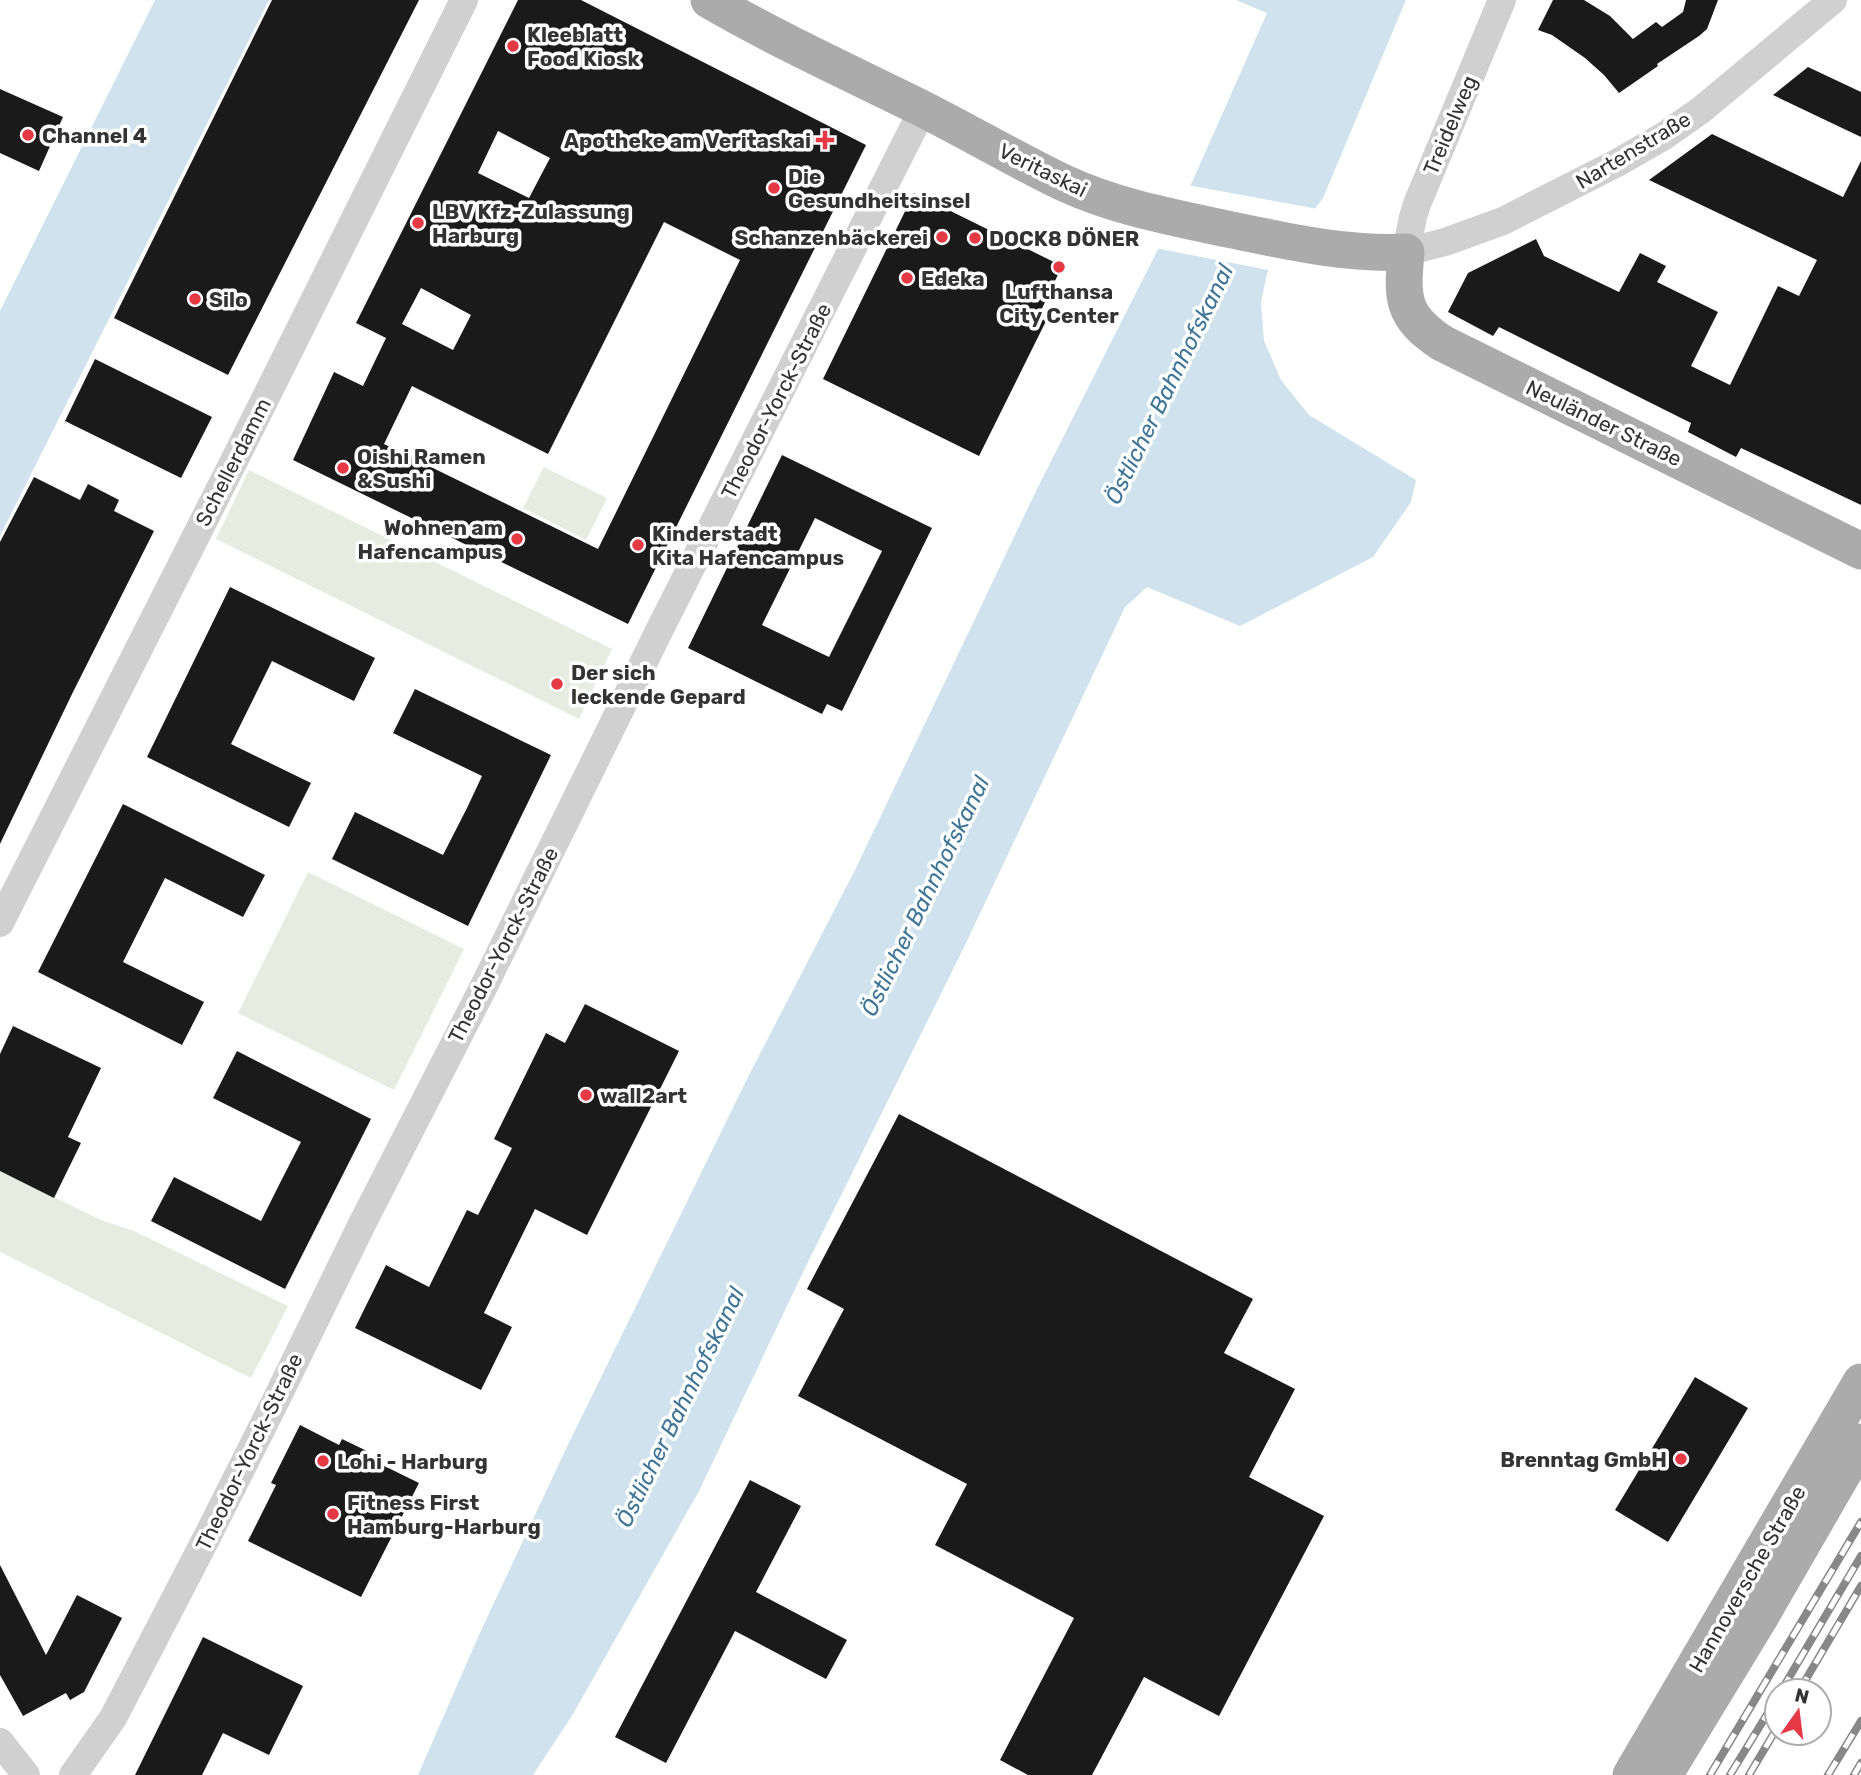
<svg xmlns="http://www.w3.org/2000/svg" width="1861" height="1775" font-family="Rubik,sans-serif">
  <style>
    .green { fill: #e6ecdf }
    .water { fill: #cfe2ee }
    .pier { fill: #fff }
    .building { fill: #1a1a1a; fill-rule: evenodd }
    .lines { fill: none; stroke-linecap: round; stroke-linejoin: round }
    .minor { stroke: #d0d0d0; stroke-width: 28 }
    .major { stroke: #ababab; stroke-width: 37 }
    .rail-casing { stroke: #888; stroke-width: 8 }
    .rail { stroke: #fff; stroke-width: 5; stroke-dasharray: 16; stroke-linecap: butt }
    .poi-dot { fill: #e63946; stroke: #fff; stroke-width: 2.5 }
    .labels { text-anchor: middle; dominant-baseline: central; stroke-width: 7; stroke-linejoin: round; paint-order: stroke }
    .poi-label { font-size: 21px; font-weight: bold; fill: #333; stroke: #fff; text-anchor: start }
    .street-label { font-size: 21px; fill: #333; stroke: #fff }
    .water-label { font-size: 23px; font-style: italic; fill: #3f7597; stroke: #fff }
  </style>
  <rect width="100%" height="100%" fill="#fff"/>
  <path class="green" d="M 544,467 L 607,498 L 586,540 L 523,508 Z
    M 249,470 L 612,649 L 579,719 L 216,539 Z
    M 308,872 L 464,949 L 394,1090 L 238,1013 Z
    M 0,1171 L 103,1221 L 134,1231 L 288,1306 L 251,1378 L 0,1252 Z"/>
  <path class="water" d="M 155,0 L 269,0 L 0,536 L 0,311 Z
    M 1236,0 L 1406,0 L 1323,198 L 1267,273 L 1261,303 L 1264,341 L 1281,380 L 1309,415 L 1416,480 L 1411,502 L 1373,557 L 1240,626 L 1147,587 L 1125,607 L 966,943 L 807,1264 L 699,1491 L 573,1714 L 533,1775 L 418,1775 L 479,1635 L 564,1453 L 749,1075 L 855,870 L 1037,489 L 1193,180 L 1267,13 Z"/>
  <path class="pier" d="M 1187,185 L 1318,209 L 1273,271 L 1155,248 Z"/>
  <path class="building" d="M 272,0 L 419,0 L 228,375 L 114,318 Z
    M 518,0 L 581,0 L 866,145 L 628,624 L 293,460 L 334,372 L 363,386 L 386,338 L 356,323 ZM 498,131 L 550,158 L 529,198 L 478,173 ZM 664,222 L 740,260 L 598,549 L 384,444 L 412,386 L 548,454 ZM 421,288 L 471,315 L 453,350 L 402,324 Z
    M 1553,0 L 1584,0 L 1610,16 L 1633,39 L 1656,22 L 1662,27 L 1683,12 L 1686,0 L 1718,0 L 1707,29 L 1699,36 L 1657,64 L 1658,66 L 1619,93 L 1604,75 L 1585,58 L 1552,35 L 1538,30 Z
    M 1808,67 L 1861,92 L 1861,137 L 1773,95 Z
    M 0,89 L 63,117 L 39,171 L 0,153 Z
    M 1712,134 L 1843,197 L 1861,161 L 1861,505 L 1741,448 L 1736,457 L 1688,432 L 1691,423 L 1499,327 L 1493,336 L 1448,312 L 1468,273 L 1536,239 L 1544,256 L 1619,292 L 1640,253 L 1666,266 L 1657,282 L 1718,312 L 1691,366 L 1730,385 L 1778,286 L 1799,296 L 1817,260 L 1649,180 Z
    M 914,193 L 1062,266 L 1038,317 L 1046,321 L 979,456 L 823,379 Z
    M 95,359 L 212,417 L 181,478 L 65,421 Z
    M 782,455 L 932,528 L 842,711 L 827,704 L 822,714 L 688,648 ZM 815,518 L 882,551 L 829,657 L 762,625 Z
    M 34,477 L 80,500 L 88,484 L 119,500 L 114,511 L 154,531 L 73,692 L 0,844 L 0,542 Z
    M 230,587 L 375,658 L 354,701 L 272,661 L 231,744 L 311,783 L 289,827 L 147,757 Z
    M 415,689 L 551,755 L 468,926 L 332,859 L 355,812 L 443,855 L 467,808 L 482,776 L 393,733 Z
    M 123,804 L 265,875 L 243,917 L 165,878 L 123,962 L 204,1002 L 182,1045 L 38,972 Z
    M 585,1004 L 679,1051 L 587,1235 L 535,1209 L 484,1313 L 512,1327 L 481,1390 L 355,1328 L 386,1265 L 429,1287 L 467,1210 L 478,1215 L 512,1148 L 494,1139 L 546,1033 L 565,1043 Z
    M 13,1026 L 101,1068 L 68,1137 L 81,1143 L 54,1198 L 0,1171 L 0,1054 Z
    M 237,1051 L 371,1119 L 285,1289 L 151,1221 L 174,1177 L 261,1221 L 281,1181 L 301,1142 L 213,1098 Z
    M 899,1114 L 1253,1299 L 1224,1353 L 1295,1389 L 1249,1477 L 1324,1516 L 1219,1716 L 1144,1677 L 1092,1775 L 1028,1775 L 1000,1760 L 1074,1618 L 935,1545 L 967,1484 L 798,1396 L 844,1309 L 807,1289 Z
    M 1695,1377 L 1748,1408 L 1668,1542 L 1615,1510 Z
    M 300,1425 L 339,1445 L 342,1439 L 367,1451 L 364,1456 L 419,1483 L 361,1597 L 248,1541 L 276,1485 L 271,1483 Z
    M 750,1480 L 801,1506 L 756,1592 L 847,1640 L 826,1679 L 735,1631 L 666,1763 L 615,1737 Z
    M 0,1565 L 46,1655 L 77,1595 L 122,1618 L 84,1692 L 70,1700 L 66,1693 L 23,1716 L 0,1675 Z
    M 203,1637 L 303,1686 L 269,1755 L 223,1733 L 202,1775 L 135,1775 Z"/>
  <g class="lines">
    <path class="minor" d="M 1502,0 L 1417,204 L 1413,217 L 1406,252 L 1445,242 L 1503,221 L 1617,163 L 1664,136 L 1701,110 L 1833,0
      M 0,923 L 240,449 L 464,0
      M 0,1742 L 26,1775
      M 73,1775 L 113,1718 L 207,1537 L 276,1400 L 362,1224 L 482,990 L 660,629 L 923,109"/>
    <path class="major" d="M 709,0 C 776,39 848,72 917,106 C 967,131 1014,159 1064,183 C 1116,207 1171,217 1227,229 C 1286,241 1345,255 1406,252 C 1402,298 1401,316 1442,343 L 1861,551
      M 1631,1775 L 1861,1382
      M 1664,1775 L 1759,1619 L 1861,1442"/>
    <defs>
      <path id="rail" d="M 1781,1691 L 1861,1556
        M 1799,1691 L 1861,1586
        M 1710,1775 L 1861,1522
        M 1730,1775 L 1777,1698
        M 1749,1775 L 1777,1728
        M 1828,1775 L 1861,1721
        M 1854,1775 L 1861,1763"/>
    </defs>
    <use href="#rail" class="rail-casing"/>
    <use href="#rail" class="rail"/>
  </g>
  <g class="poi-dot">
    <circle cx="513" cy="46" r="7"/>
    <circle cx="28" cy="135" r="7"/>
    <path d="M821.5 129.5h7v7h7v7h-7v7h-7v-7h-7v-7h7z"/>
    <circle cx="774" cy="188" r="7"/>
    <circle cx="418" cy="223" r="7"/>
    <circle cx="942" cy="237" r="7"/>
    <circle cx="975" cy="238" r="7"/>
    <circle cx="1059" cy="267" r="7"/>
    <circle cx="907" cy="278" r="7"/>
    <circle cx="195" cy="299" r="7"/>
    <circle cx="343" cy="468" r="7"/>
    <circle cx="517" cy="539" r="7"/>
    <circle cx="638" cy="545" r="7"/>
    <circle cx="557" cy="684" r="7"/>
    <circle cx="586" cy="1095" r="7"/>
    <circle cx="1681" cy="1459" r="7"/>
    <circle cx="323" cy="1461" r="7"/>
    <circle cx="333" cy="1514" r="7"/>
  </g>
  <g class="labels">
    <g class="poi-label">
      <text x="527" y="34">Kleeblatt<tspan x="527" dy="24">Food Kiosk</tspan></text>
      <text x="42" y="135">Channel 4</text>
      <text x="811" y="140" text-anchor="end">Apotheke am Veritaskai</text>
      <text x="788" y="176">Die<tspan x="788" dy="24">Gesundheitsinsel</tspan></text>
      <text x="432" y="211">LBV Kfz-Zulassung<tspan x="432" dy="24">Harburg</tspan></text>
      <text x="928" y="237" text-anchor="end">Schanzenbäckerei</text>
      <text x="989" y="238">DOCK8 DÖNER</text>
      <text x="921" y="278">Edeka</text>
      <text x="1059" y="291" text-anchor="middle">Lufthansa<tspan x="1059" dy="24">City Center</tspan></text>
      <text x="209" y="299">Silo</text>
      <text x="357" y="456">Oishi Ramen<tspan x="357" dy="24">&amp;Sushi</tspan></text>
      <text x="503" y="527" text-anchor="end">Wohnen am<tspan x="503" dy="24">Hafencampus</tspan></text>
      <text x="652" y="533">Kinderstadt<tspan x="652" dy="24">Kita Hafencampus</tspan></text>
      <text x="571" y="672">Der sich<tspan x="571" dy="24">leckende Gepard</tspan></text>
      <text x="600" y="1095">wall2art</text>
      <text x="1667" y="1459" text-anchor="end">Brenntag GmbH</text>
      <text x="337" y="1461">Lohi - Harburg</text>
      <text x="347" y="1502">Fitness First<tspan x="347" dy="24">Hamburg-Harburg</tspan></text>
    </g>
    <g class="street-label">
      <text transform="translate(1450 125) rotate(-67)">Treidelweg</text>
      <text transform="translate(1633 150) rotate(-31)">Nartenstraße</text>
      <text transform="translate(1043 170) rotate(26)">Veritaskai</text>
      <text transform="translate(776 401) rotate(-63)">Theodor-Yorck-Straße</text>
      <text transform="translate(1604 423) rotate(26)">Neuländer Straße</text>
      <text transform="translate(233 462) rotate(-63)">Schellerdamm</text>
      <text transform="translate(503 945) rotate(-63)">Theodor-Yorck-Straße</text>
      <text transform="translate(249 1452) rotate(-64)">Theodor-Yorck-Straße</text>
      <text transform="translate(1747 1579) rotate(-60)">Hannoversche Straße</text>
    </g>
    <g class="water-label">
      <text transform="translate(1169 384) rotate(-64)">Östlicher Bahnhofskanal</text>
      <text transform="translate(925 896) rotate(-64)">Östlicher Bahnhofskanal</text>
      <text transform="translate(680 1407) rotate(-64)">Östlicher Bahnhofskanal</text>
    </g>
  </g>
  <g transform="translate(1798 1712) rotate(14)"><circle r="33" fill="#ffffff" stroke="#adadad" stroke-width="2"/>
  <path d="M0-5L12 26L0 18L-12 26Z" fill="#e63946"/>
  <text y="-10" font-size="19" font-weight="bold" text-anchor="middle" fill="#333333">N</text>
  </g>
</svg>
